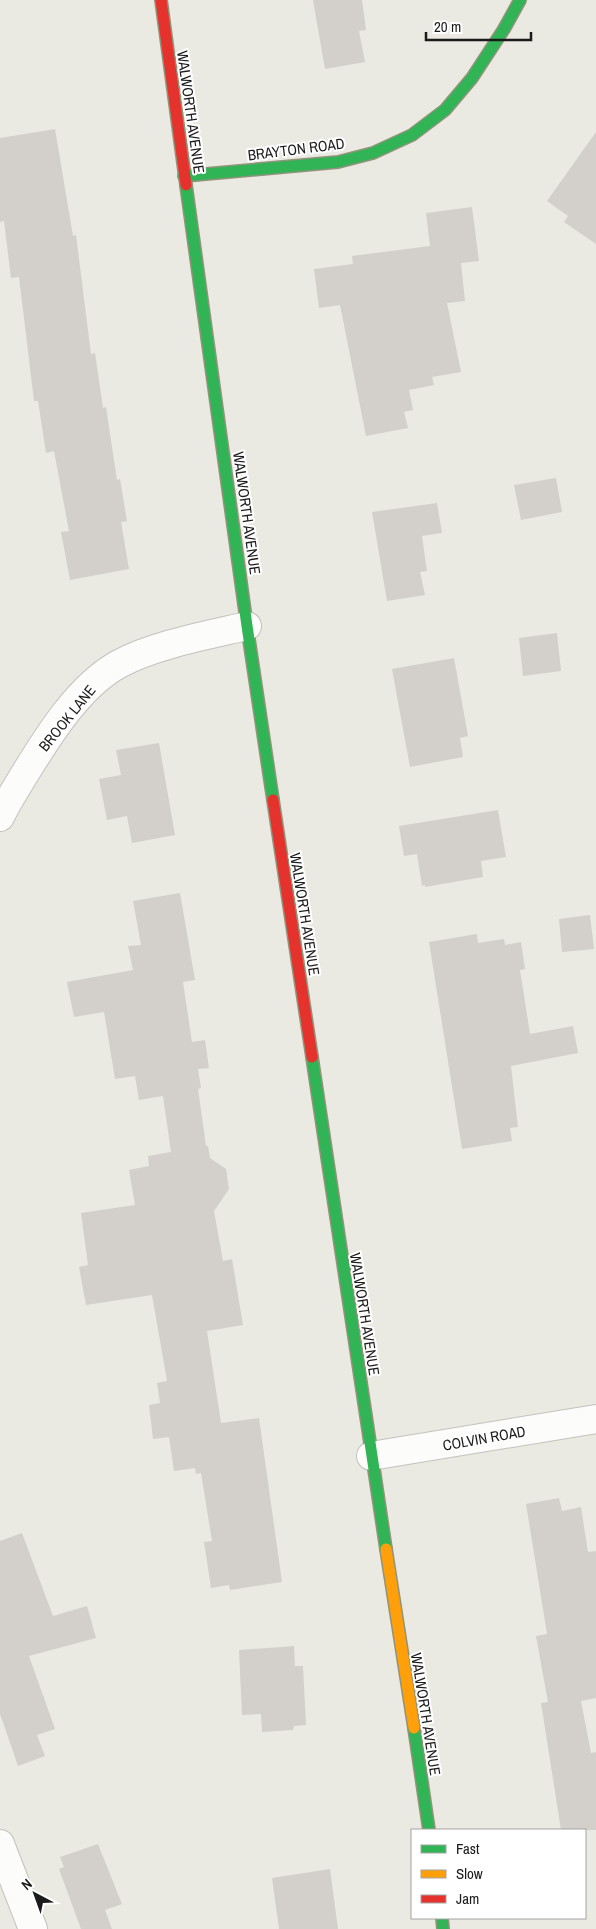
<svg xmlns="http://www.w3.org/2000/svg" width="596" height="1929" font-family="'Archivo Narrow',sans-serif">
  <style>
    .building { fill: #d3d0cb }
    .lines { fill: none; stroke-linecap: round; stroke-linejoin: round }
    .street-casing { stroke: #c2c2bf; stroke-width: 30 }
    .fast-casing { stroke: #91947b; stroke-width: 14 }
    .slow-casing { stroke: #91947b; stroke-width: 14 }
    .jam-casing { stroke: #91947b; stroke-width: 14 }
    .street { stroke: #fcfcfb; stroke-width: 28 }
    .fast { stroke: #30b455; stroke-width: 11 }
    .slow { stroke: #ff9f0a; stroke-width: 11 }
    .jam { stroke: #e5322d; stroke-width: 11 }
    .labels { text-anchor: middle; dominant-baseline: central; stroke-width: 4; stroke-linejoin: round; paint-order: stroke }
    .street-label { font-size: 15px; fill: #1b1b1b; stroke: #fff }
  </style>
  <rect width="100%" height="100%" fill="#eae9e2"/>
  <path class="building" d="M 313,0 L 362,0 L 366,30 L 359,31 L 365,62 L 325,69 Z
    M 55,129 L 73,236 L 76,235 L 91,354 L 95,353 L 103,408 L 106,407 L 117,480 L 120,479 L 127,521 L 121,522 L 129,569 L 70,580 L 61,532 L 69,531 L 54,451 L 46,453 L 38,401 L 34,401 L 19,277 L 11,278 L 4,221 L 0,222 L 0,138 Z
    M 596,132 L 596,244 L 564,222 L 568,216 L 547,201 Z
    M 472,207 L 479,261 L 461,263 L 465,301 L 447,303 L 461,372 L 432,377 L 434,385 L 409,390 L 413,410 L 404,412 L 408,428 L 366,436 L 340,305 L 319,308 L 314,269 L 353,264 L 352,256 L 430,246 L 426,213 Z
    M 556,478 L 562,512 L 521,520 L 514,485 Z
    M 437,503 L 442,533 L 422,536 L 427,571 L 420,572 L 425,595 L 387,601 L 372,512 Z
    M 557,633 L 561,671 L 523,676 L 519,638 Z
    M 454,658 L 468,736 L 460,738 L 463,757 L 410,767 L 392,669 Z
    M 159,743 L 175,835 L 132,843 L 127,816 L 107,820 L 99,779 L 121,775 L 116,750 Z
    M 498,810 L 506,857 L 481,861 L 483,877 L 425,887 L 425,885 L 422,886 L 417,854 L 404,856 L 399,826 Z
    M 180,893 L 195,980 L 183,982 L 192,1042 L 205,1040 L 209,1068 L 198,1069 L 201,1088 L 198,1089 L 206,1146 L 208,1146 L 210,1158 L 226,1169 L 229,1189 L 214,1211 L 223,1261 L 232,1259 L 243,1325 L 207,1331 L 221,1423 L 259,1418 L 282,1582 L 230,1590 L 229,1585 L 211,1588 L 204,1542 L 212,1541 L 201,1473 L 196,1474 L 195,1468 L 174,1471 L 169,1437 L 153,1439 L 149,1405 L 160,1403 L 157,1383 L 167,1381 L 152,1295 L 86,1305 L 79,1267 L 88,1265 L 81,1213 L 135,1205 L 129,1170 L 149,1166 L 148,1156 L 171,1152 L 163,1096 L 139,1100 L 135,1076 L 115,1079 L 104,1012 L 74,1017 L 67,982 L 133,970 L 128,946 L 141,945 L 133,901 Z
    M 590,915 L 594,949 L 562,952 L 559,919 Z
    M 477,934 L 478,943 L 504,939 L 505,945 L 521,942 L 525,969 L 520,970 L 530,1034 L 573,1026 L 578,1053 L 511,1066 L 518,1127 L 510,1128 L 512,1141 L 462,1149 L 429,942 Z
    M 559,1498 L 562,1511 L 581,1507 L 588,1552 L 596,1551 L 596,1698 L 581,1701 L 591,1753 L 596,1752 L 596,1830 L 561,1830 L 541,1703 L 548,1702 L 536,1636 L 547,1634 L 526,1504 Z
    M 22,1533 L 53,1616 L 87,1606 L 96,1638 L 29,1656 L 55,1729 L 37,1735 L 45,1756 L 18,1766 L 0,1714 L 0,1541 Z
    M 294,1646 L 295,1666 L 303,1666 L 306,1725 L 294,1726 L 293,1730 L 262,1732 L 261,1714 L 242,1715 L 239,1650 Z
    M 98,1844 L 122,1904 L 105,1910 L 112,1929 L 81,1929 L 59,1869 L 64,1867 L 60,1857 Z
    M 330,1869 L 338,1929 L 279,1929 L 272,1878 Z"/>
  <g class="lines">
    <defs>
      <path id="street" d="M 0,817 C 6,804 14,792 21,780 C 45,741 77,687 119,664 C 154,645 208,635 247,626
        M 371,1456 L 596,1419
        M 0,1844 L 33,1929"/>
      <path id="fast" d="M 184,176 L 338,162 L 373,153 L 412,135 L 445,110 L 472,78 L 504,29 L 520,0
        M 186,185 L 247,626 L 273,800
        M 312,1057 L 386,1549
        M 414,1728 L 429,1830
        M 442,1918 L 443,1929"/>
      <path id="slow" d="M 386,1549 L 414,1728"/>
      <path id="jam" d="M 161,0 L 186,185
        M 273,800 L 312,1057"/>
    </defs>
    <use href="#street" class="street-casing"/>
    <use href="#fast" class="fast-casing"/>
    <use href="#slow" class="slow-casing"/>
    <use href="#jam" class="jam-casing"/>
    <use href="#street" class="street"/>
    <use href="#fast" class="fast"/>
    <use href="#slow" class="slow"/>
    <use href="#jam" class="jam"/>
  </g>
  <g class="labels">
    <g class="street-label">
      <text transform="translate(191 112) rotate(82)">WALWORTH AVENUE</text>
      <text transform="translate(296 149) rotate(-7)">BRAYTON ROAD</text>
      <text transform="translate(247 513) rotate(82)">WALWORTH AVENUE</text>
      <text transform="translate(67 718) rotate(-51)">BROOK LANE</text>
      <text transform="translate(305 914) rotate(81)">WALWORTH AVENUE</text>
      <text transform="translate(365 1314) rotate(81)">WALWORTH AVENUE</text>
      <text transform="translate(484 1438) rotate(-10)">COLVIN ROAD</text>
      <text transform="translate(426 1714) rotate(81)">WALWORTH AVENUE</text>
    </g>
  </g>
  <rect x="411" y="1829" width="175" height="90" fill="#ffffff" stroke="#a4a4a4"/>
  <rect x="421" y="1845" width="25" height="8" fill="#30b455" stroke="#a4a4a4"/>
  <text x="456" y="1854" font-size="15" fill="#1b1b1b">Fast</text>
  <rect x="421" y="1870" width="25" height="8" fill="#ff9f0a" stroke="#a4a4a4"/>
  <text x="456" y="1879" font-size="15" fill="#1b1b1b">Slow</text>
  <rect x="421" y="1895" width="25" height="8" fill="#e5322d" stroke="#a4a4a4"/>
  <text x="456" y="1904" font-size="15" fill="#1b1b1b">Jam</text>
  <g transform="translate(35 1894) rotate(319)" stroke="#ffffff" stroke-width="4" paint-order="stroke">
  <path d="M0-4L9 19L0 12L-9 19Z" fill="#1b1b1b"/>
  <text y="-8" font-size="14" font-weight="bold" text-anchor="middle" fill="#1b1b1b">N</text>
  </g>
  <path d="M426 32v8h105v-8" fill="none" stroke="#1b1b1b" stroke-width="2.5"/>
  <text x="434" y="32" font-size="15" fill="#1b1b1b" stroke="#ffffff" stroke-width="4" paint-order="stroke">20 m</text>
</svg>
